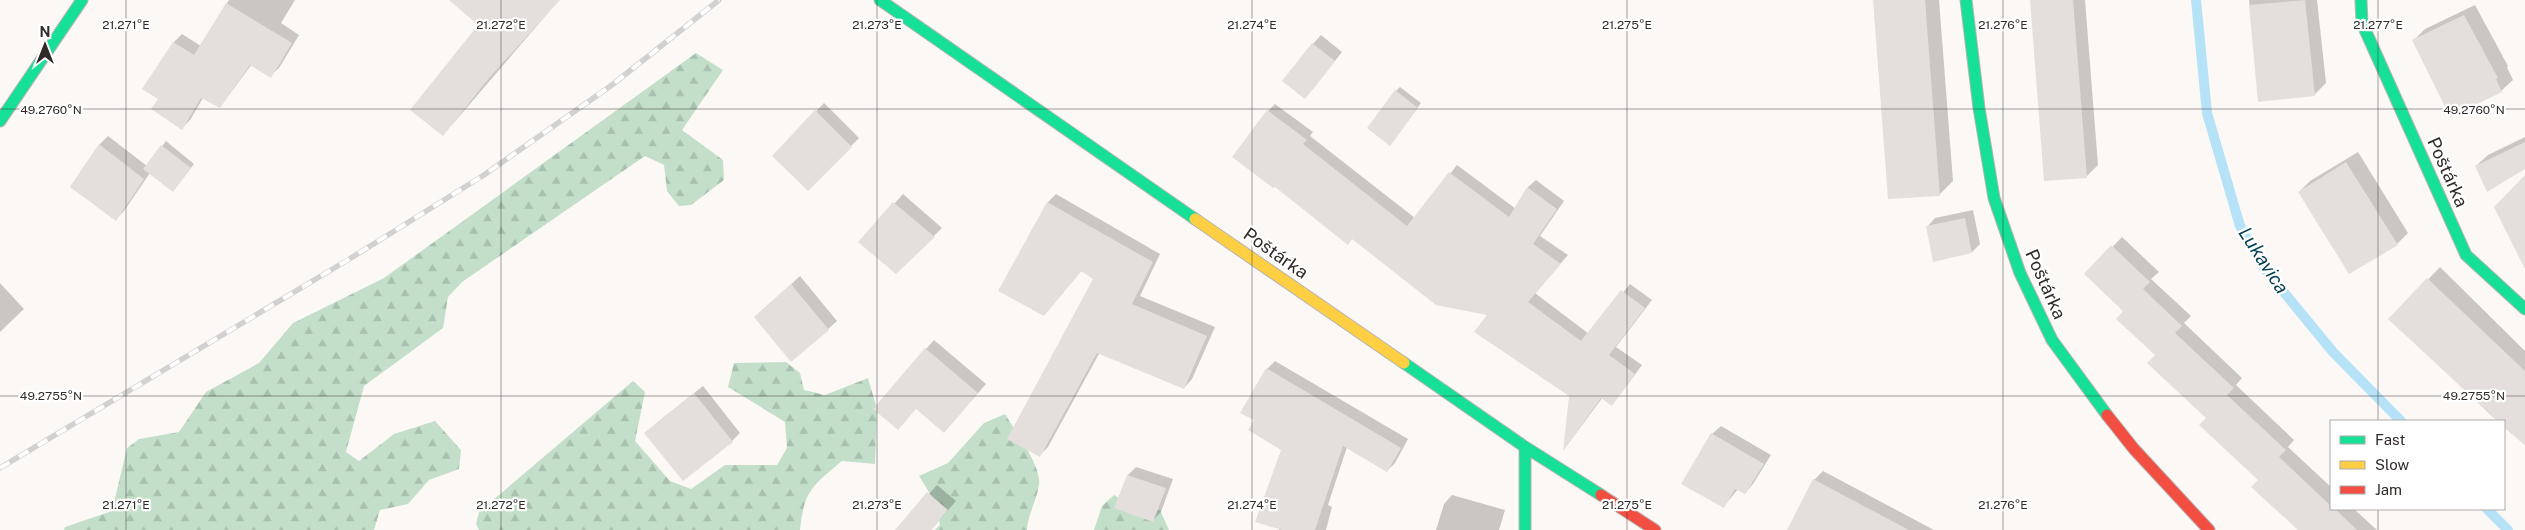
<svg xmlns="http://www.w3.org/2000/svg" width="2525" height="530" font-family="'Public Sans',sans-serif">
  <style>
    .forest { fill: url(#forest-firs) }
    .shadow { fill: #0003 }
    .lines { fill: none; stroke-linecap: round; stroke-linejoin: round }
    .stream { stroke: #b6e2f7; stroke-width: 10 }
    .building { fill: #e4dfdc }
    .fast-casing { stroke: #b8b4b2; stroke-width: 13 }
    .slow-casing { stroke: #b8b4b2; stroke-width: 13 }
    .jam-casing { stroke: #b8b4b2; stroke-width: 13 }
    .fast { stroke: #16e098; stroke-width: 11 }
    .slow { stroke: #ffcf43; stroke-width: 11 }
    .jam { stroke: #f24e42; stroke-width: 11 }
    .rail-casing { stroke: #d2d1d1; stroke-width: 5.5 }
    .rail { stroke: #fff; stroke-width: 4; stroke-dasharray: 11; stroke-linecap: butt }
    .ticks { fill: none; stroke: #302a28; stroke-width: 1; stroke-opacity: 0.45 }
    .labels { text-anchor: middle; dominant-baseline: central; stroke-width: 4.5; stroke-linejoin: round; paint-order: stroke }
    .street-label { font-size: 18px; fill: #302a28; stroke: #fff }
    .water-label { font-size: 19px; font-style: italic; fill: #033d51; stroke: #fff }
    .ticks-label { font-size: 12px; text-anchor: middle; fill: #302a28; stroke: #fff; stroke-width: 4.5; stroke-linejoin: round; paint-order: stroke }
  </style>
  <defs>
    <pattern id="forest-firs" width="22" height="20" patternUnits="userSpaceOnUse" patternTransform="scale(1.25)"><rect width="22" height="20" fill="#c3dfca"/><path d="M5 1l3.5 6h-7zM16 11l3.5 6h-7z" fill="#a8c0ae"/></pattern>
  </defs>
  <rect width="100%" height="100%" fill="#fcf8f6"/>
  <path class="forest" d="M 696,53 L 723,70 L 682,130 L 723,160 L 724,180 L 691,205 L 679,206 L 667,191 L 664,165 L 645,156 L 462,282 L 448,297 L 443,328 L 364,386 L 346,452 L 359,461 L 394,434 L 435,421 L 461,450 L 459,469 L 429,480 L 408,504 L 380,510 L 374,530 L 64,530 L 65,527 L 112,511 L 127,448 L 139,439 L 179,432 L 206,392 L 259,363 L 293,323 L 384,278 Z
    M 786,362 L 800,373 L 804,390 L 825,395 L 868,378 L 877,409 L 875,464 L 842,461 C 812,486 804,491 800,530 L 479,530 L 476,524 L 479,512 L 633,381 L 645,392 L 635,441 L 670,481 L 691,489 L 725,465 L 777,465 L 787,448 L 785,422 L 728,387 L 734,363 Z
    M 1005,414 C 1015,431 1041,465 1039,484 C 1037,500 1028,514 1027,530 L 935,530 L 940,525 L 936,503 L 919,476 L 948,463 L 984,423 Z
    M 1114,495 L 1142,512 L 1160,510 L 1169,530 L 1094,530 L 1102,506 Z"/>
  <path class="shadow" d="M 229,0 L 295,0 L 281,23 L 299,35 L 279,68 L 270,76 L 252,64 L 220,107 L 203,98 L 190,120 L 182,128 L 160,99 L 144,89 L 174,42 L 182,34 L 201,46 Z
    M 451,0 L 559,0 L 451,126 L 480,25 Z
    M 1874,0 L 1939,0 L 1953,181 L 1939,195 Z
    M 2032,0 L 2085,0 L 2098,165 L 2086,177 Z
    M 2249,0 L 2317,0 L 2326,83 L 2314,95 L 2259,100 Z
    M 2475,5 L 2508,66 L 2507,67 L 2513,80 L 2501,91 L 2413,41 L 2425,29 Z
    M 1321,35 L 1342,52 L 1313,89 L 1313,44 Z
    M 1400,87 L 1421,103 L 1394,140 L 1396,91 Z
    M 824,103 L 859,138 L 808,189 L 773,156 Z
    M 1275,104 L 1313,132 L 1310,136 L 1415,218 L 1457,165 L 1516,209 L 1528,187 L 1536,180 L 1564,201 L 1540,236 L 1568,255 L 1535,293 L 1589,334 L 1630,284 L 1652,300 L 1616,347 L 1642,365 L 1619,396 L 1612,404 L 1603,397 L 1565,448 L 1570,396 L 1489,314 L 1436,304 L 1268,111 Z
    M 108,136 L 147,166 L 166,141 L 194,164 L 177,186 L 150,173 L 124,211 L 116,219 L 71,186 L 100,144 Z
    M 2525,137 L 2525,167 L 2476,166 L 2488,155 Z
    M 2358,152 L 2408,233 L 2397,244 L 2299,192 L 2310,181 Z
    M 903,194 L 942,228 L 896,273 L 860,242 Z
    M 1056,194 L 1160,254 L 1140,296 L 1215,327 L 1192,379 L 1184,388 L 1100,352 L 1048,447 L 1040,455 L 1095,279 L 1082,270 L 1052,306 L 1000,291 L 1048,202 Z
    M 1973,210 L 1980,244 L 1972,252 L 1927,227 L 1935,218 Z
    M 2122,237 L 2159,272 L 2151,279 L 2191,316 L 2184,323 L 2242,378 L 2236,385 L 2294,440 L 2288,447 L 2331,487 L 2331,509 L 2354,509 L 2377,530 L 2299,530 L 2156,355 L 2125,310 L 2086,274 Z
    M 2440,267 L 2525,351 L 2525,445 L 2504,427 L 2504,421 L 2498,421 L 2493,417 L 2390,319 Z
    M 800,276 L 837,321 L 828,329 L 764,309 Z
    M 0,283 L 24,309 L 0,332 Z
    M 934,340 L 986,384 L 944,432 L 926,349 Z
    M 1275,361 L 1408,439 L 1395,463 L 1387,471 L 1347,447 L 1328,505 L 1332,507 L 1326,530 L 1279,530 L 1283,450 L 1255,420 L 1267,369 Z
    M 703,386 L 740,433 L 732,441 L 654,425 Z
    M 1721,426 L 1771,455 L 1753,484 L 1745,493 L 1738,489 L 1724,506 L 1712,434 Z
    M 1136,467 L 1173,479 L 1161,512 L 1153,520 L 1128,475 Z
    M 1823,471 L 1934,530 L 1788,530 L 1814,480 Z
    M 937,485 L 956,501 L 931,530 L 897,530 Z
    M 1452,495 L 1505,510 L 1499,530 L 1436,530 L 1444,504 Z"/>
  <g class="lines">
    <path class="stream" d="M 2196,0 L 2207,113 L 2240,226 L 2264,268 L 2333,352 L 2401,421
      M 2487,509 L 2508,530"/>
  </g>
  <path class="building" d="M 449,0 L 560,0 L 489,78 L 443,136 L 410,110 L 478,25 Z
    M 1873,0 L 1925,0 L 1940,196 L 1888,199 Z
    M 2030,0 L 2073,0 L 2087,178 L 2044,181 Z
    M 2305,0 L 2315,96 L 2258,102 L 2249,5 Z
    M 226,3 L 292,43 L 271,78 L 250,65 L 220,108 L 201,98 L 182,130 L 151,109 L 158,99 L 142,89 L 173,42 L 194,55 Z
    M 2464,15 L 2498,78 L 2496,79 L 2502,92 L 2450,117 L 2412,40 Z
    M 1312,43 L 1335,61 L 1305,99 L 1282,81 Z
    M 1395,90 L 1418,108 L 1390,146 L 1367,128 Z
    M 815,110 L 852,147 L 808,191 L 772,156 Z
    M 1267,110 L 1307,140 L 1303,144 L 1407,226 L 1449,172 L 1509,217 L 1527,187 L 1557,209 L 1533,244 L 1561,264 L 1528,302 L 1581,341 L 1621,290 L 1645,308 L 1609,355 L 1635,374 L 1612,406 L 1601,398 L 1563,451 L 1569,396 L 1474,332 L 1487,315 L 1436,305 L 1352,239 L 1348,245 L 1275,187 L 1273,188 L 1232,157 Z
    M 2525,142 L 2525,169 L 2487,192 L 2475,166 Z
    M 99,144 L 144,179 L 116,221 L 70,187 Z
    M 161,145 L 191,168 L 173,192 L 143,169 Z
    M 2346,162 L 2398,245 L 2349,274 L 2298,192 Z
    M 2525,175 L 2525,269 L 2494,207 Z
    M 893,202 L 935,237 L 896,274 L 858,242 Z
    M 1047,202 L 1153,262 L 1132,304 L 1207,336 L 1184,389 L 1097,353 L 1040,457 L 1007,439 L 1093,279 L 1081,271 L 1044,316 L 998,291 Z
    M 1965,218 L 1972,253 L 1933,262 L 1926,226 Z
    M 2111,245 L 2150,282 L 2143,289 L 2182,326 L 2175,333 L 2234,388 L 2227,395 L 2286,450 L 2279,457 L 2331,506 L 2331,509 L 2335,509 L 2357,530 L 2298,530 L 2251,487 L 2258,480 L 2199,425 L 2206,418 L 2147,363 L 2155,355 L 2116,319 L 2123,311 L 2084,274 Z
    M 2427,278 L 2525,371 L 2525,445 L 2504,427 L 2504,421 L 2498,421 L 2388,319 Z
    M 791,284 L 829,330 L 791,362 L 754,317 Z
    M 925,348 L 978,393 L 944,433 L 916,409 L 898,430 L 873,409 Z
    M 1266,368 L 1401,448 L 1387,472 L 1343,446 L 1315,530 L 1282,530 L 1255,522 L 1281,450 L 1248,430 L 1254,420 L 1240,413 Z
    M 694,393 L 733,442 L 683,481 L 644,433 Z
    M 1711,433 L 1764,464 L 1745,494 L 1735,489 L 1724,508 L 1681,484 Z
    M 1127,475 L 1166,488 L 1153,522 L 1114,508 Z
    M 1813,479 L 1909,530 L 1787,530 Z
    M 927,492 L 948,510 L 931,530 L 895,530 Z"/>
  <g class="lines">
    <defs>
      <path id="fast" d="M 880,0 L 1195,219
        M 1966,0 L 1979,108 L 1994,198 L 2020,273 L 2052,340 L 2107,415
        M 2361,0 L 2362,23 L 2466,255 L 2525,309
        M 0,121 L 82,0
        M 1404,363 L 1525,447 L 1601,495
        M 1525,447 L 1525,530"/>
      <path id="slow" d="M 1195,219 L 1404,363"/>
      <path id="jam" d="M 2107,415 L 2134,449 L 2209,530
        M 1601,495 L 1655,530"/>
    </defs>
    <use href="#fast" class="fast-casing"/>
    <use href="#slow" class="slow-casing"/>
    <use href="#jam" class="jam-casing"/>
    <use href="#fast" class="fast"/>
    <use href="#slow" class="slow"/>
    <use href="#jam" class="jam"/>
    <defs>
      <path id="rail" d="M 0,468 L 351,258 L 484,175 L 612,85 L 719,0"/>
    </defs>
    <use href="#rail" class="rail-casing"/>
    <use href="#rail" class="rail"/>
  </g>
  <path class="ticks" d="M 126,0 L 126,530M 501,0 L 501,530M 877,0 L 877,530M 1252,0 L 1252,530M 1627,0 L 1627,530M 2003,0 L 2003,530M 2378,0 L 2378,421M 0,109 L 2525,109M 0,396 L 2525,396M 2378,509 L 2378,530"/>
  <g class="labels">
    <g class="street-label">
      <text transform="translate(2448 172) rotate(66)">Poštárka</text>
      <text transform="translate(1276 253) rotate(35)">Poštárka</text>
      <text transform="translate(2046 284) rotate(66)">Poštárka</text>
    </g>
    <g class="water-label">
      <text transform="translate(2264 260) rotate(57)">Lukavica</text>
    </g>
  </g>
  <g class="ticks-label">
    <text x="126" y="29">21.271°E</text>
    <text x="501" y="29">21.272°E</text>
    <text x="877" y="29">21.273°E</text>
    <text x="1252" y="29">21.274°E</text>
    <text x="1627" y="29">21.275°E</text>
    <text x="2003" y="29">21.276°E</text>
    <text x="2378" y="29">21.277°E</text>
    <text x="51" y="114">49.2760°N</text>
    <text x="2474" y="114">49.2760°N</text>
    <text x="51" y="400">49.2755°N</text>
    <text x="2474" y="400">49.2755°N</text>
    <text x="126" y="509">21.271°E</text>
    <text x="501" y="509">21.272°E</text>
    <text x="877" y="509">21.273°E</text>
    <text x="1252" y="509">21.274°E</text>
    <text x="1627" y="509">21.275°E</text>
    <text x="2003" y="509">21.276°E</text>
  </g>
  <rect x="2330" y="420" width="175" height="90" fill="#ffffff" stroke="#acaaa9"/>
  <rect x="2340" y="436" width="25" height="8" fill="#16e098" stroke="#acaaa9"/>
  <text x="2375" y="445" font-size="15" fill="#302a28">Fast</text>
  <rect x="2340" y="461" width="25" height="8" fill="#ffcf43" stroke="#acaaa9"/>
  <text x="2375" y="470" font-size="15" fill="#302a28">Slow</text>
  <rect x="2340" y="486" width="25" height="8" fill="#f24e42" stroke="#acaaa9"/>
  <text x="2375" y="495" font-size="15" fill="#302a28">Jam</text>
  <g transform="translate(45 45)" stroke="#ffffff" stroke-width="4" paint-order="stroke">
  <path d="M0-4L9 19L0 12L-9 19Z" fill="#302a28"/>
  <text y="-8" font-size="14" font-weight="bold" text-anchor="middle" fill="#302a28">N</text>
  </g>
</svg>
